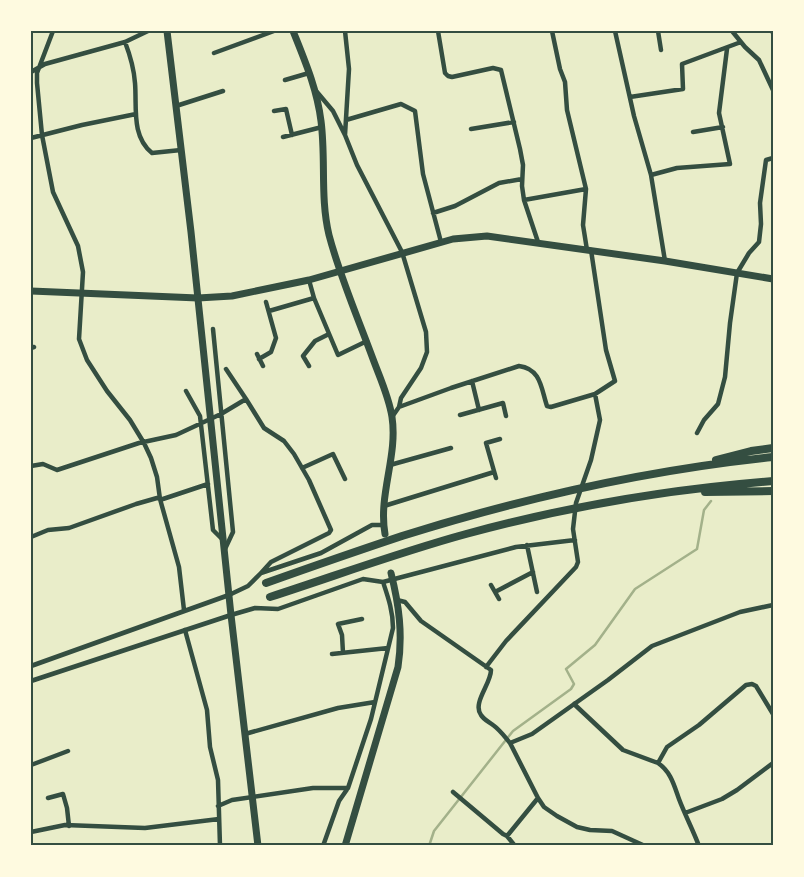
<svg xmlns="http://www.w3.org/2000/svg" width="804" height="877" font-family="'Space Grotesk',sans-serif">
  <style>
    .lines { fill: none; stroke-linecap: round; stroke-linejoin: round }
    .stream { stroke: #a3b18a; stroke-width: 2.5 }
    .minor { stroke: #344e41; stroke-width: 4.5 }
    .tertiary { stroke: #344e41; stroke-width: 5 }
    .primary { stroke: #344e41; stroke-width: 7 }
    .trunk { stroke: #344e41; stroke-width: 7 }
    .motorway { stroke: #344e41; stroke-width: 8 }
    .neatline { fill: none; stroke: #344e41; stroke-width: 2 }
  </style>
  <rect width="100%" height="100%" fill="#e9edc9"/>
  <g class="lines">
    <path class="stream" d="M 429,846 L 434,831 L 513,731 L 571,689 L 574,684 L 566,669 L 595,645 L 635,589 L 697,549 L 704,510 L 711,501"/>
    <path class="minor" d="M 53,31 L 37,73 L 37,83 L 42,135 L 53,192 L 78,246 L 83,272 L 79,339 L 87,360 L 107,391 L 130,420 L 144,443 L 151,458 L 157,477 L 160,499 L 179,567 L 184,610
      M 345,31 L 349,69 L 345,135
      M 438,31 L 445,73 L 448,76 L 452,77 L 493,68 L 501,70 L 520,149 L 523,165 L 522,186 L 524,200 L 538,242
      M 552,31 L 560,69 L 565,82 L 567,110 L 586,189 L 583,225 L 587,250
      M 615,31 L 634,116 L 651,175 L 665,261
      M 658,31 L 661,50
      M 732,31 L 745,47 L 759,60 L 773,90
      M 772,31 L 773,33
      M 125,42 C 130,55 134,69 135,83 C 137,107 131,136 152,153 L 181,150
      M 214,53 L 274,31
      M 31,72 L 45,64 L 125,42 L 148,31
      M 285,80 L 309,73
      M 317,92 L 333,111 L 345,135 L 357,165 L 402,252 L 426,332 L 427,352 L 421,368 L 401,398 L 399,407 L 392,417
      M 630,97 L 683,89 L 682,64 L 741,42
      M 176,106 L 223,91
      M 274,111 L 286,109 L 292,135
      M 346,120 L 401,104 L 415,111 L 423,174 L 441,242
      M 471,129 L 514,122
      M 693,132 L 723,127
      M 283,137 L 322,127
      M 31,138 L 82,125 L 136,114
      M 651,175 L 677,168 L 730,164 L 719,113 L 727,49
      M 524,200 L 586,189
      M 433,213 L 455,206 L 499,183 L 522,179
      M 309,280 L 314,298 L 338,355 L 367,341
      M 269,311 L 314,298
      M 213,329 L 233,532 L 225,549
      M 31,348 L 34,347
      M 257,354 L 263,366
      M 259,359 L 271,352 L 276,338 L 266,302
      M 309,366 L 303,356 L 315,341 L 329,334
      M 226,369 L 246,399
      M 472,381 L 479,410
      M 186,391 L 200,416 L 213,530 L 222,539
      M 399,407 L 451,388 L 519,366 C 541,369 541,388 547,406 L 551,407 L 595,394 L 615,381 L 606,350 L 591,250
      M 460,415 L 503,403 L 506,416
      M 697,433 L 704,420 L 718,404 L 725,377 L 730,323 L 737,273 L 749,253 L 759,242 L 761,224 L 760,203 L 766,160 L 773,158
      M 390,465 L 451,448
      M 31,466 L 43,464 L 57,470 L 139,443 L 176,435 L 221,414 L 246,399 L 264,428 L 284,441 L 294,454 L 309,480 L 331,530 L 329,533 L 271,562 L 261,573
      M 302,468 L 333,454 L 345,479
      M 496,478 L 486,443 L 500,439
      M 384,506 L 494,472
      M 31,537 L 48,530 L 69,528 L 136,504 L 157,498 L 163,499 L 208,484
      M 527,545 L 537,592
      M 491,585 L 499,599
      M 495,592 L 533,572
      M 229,595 L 248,586 L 261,573 L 321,553 L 372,525 L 383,525
      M 397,600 L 405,602 L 421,621 L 491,670 C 491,684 472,703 481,715 C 484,720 489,722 493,725 C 500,730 505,737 510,743 L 538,798 L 544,807 L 557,816 L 577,827 L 590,830 L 612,831 L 645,846
      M 231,615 L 255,608 L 278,609 L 363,579 L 383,582 L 516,547 L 575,540
      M 185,630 L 207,710 L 210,747 L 218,780 L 220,846
      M 343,653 L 342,635 L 338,624 L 362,619
      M 332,654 L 388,648
      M 486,667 L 506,641 L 576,567 L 578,562 L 573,529 L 576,503 L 591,460 L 600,420 L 595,394
      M 574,704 L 623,750 L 658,763 C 671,772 674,785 679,799 C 685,815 693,830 699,846
      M 245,734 L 338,708 L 375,702
      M 510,743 L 532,734 L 608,680 L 652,646 L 740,612 L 773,605
      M 658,763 L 667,747 L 699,725 L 746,685 L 752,684 L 756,686 L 773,714
      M 31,765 L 68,751
      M 453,792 L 503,834 L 507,836 L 515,846
      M 48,798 L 63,794 L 67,808 L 69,826
      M 218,806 L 232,800 L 313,788 L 348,788 L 371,719 L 393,628 C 393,611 388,597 383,582
      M 685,813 L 722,799 L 737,790 L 773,763
      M 31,832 L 65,825 L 145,828 L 219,819
      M 507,836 L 538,798
      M 323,846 L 339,801 L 348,788"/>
    <path class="tertiary" d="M 31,666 L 229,595
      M 31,681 L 231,615"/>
    <path class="primary" d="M 167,31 L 191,232 L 231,615 L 258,846
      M 293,31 C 305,61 317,89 321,121 C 326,159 320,198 329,235 C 340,277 358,318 373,359 C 380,378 389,397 392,417 C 398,456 378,495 385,534
      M 345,846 L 398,667 C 403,634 399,605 391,573"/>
    <path class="trunk" d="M 31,291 L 198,298 L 232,296 L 309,280 L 453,239 L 487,236 L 665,261 L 773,279"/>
    <path class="motorway" d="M 716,460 L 751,451 L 773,448
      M 705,492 L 773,491
      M 266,583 C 311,567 357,551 402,536 C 523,498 647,470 773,457
      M 270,597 C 335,576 400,552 466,534 C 565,507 670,489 773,481"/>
  </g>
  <rect width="804" height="877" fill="none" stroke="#fefae0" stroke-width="65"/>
  <rect x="32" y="32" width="740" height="812" class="neatline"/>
</svg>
